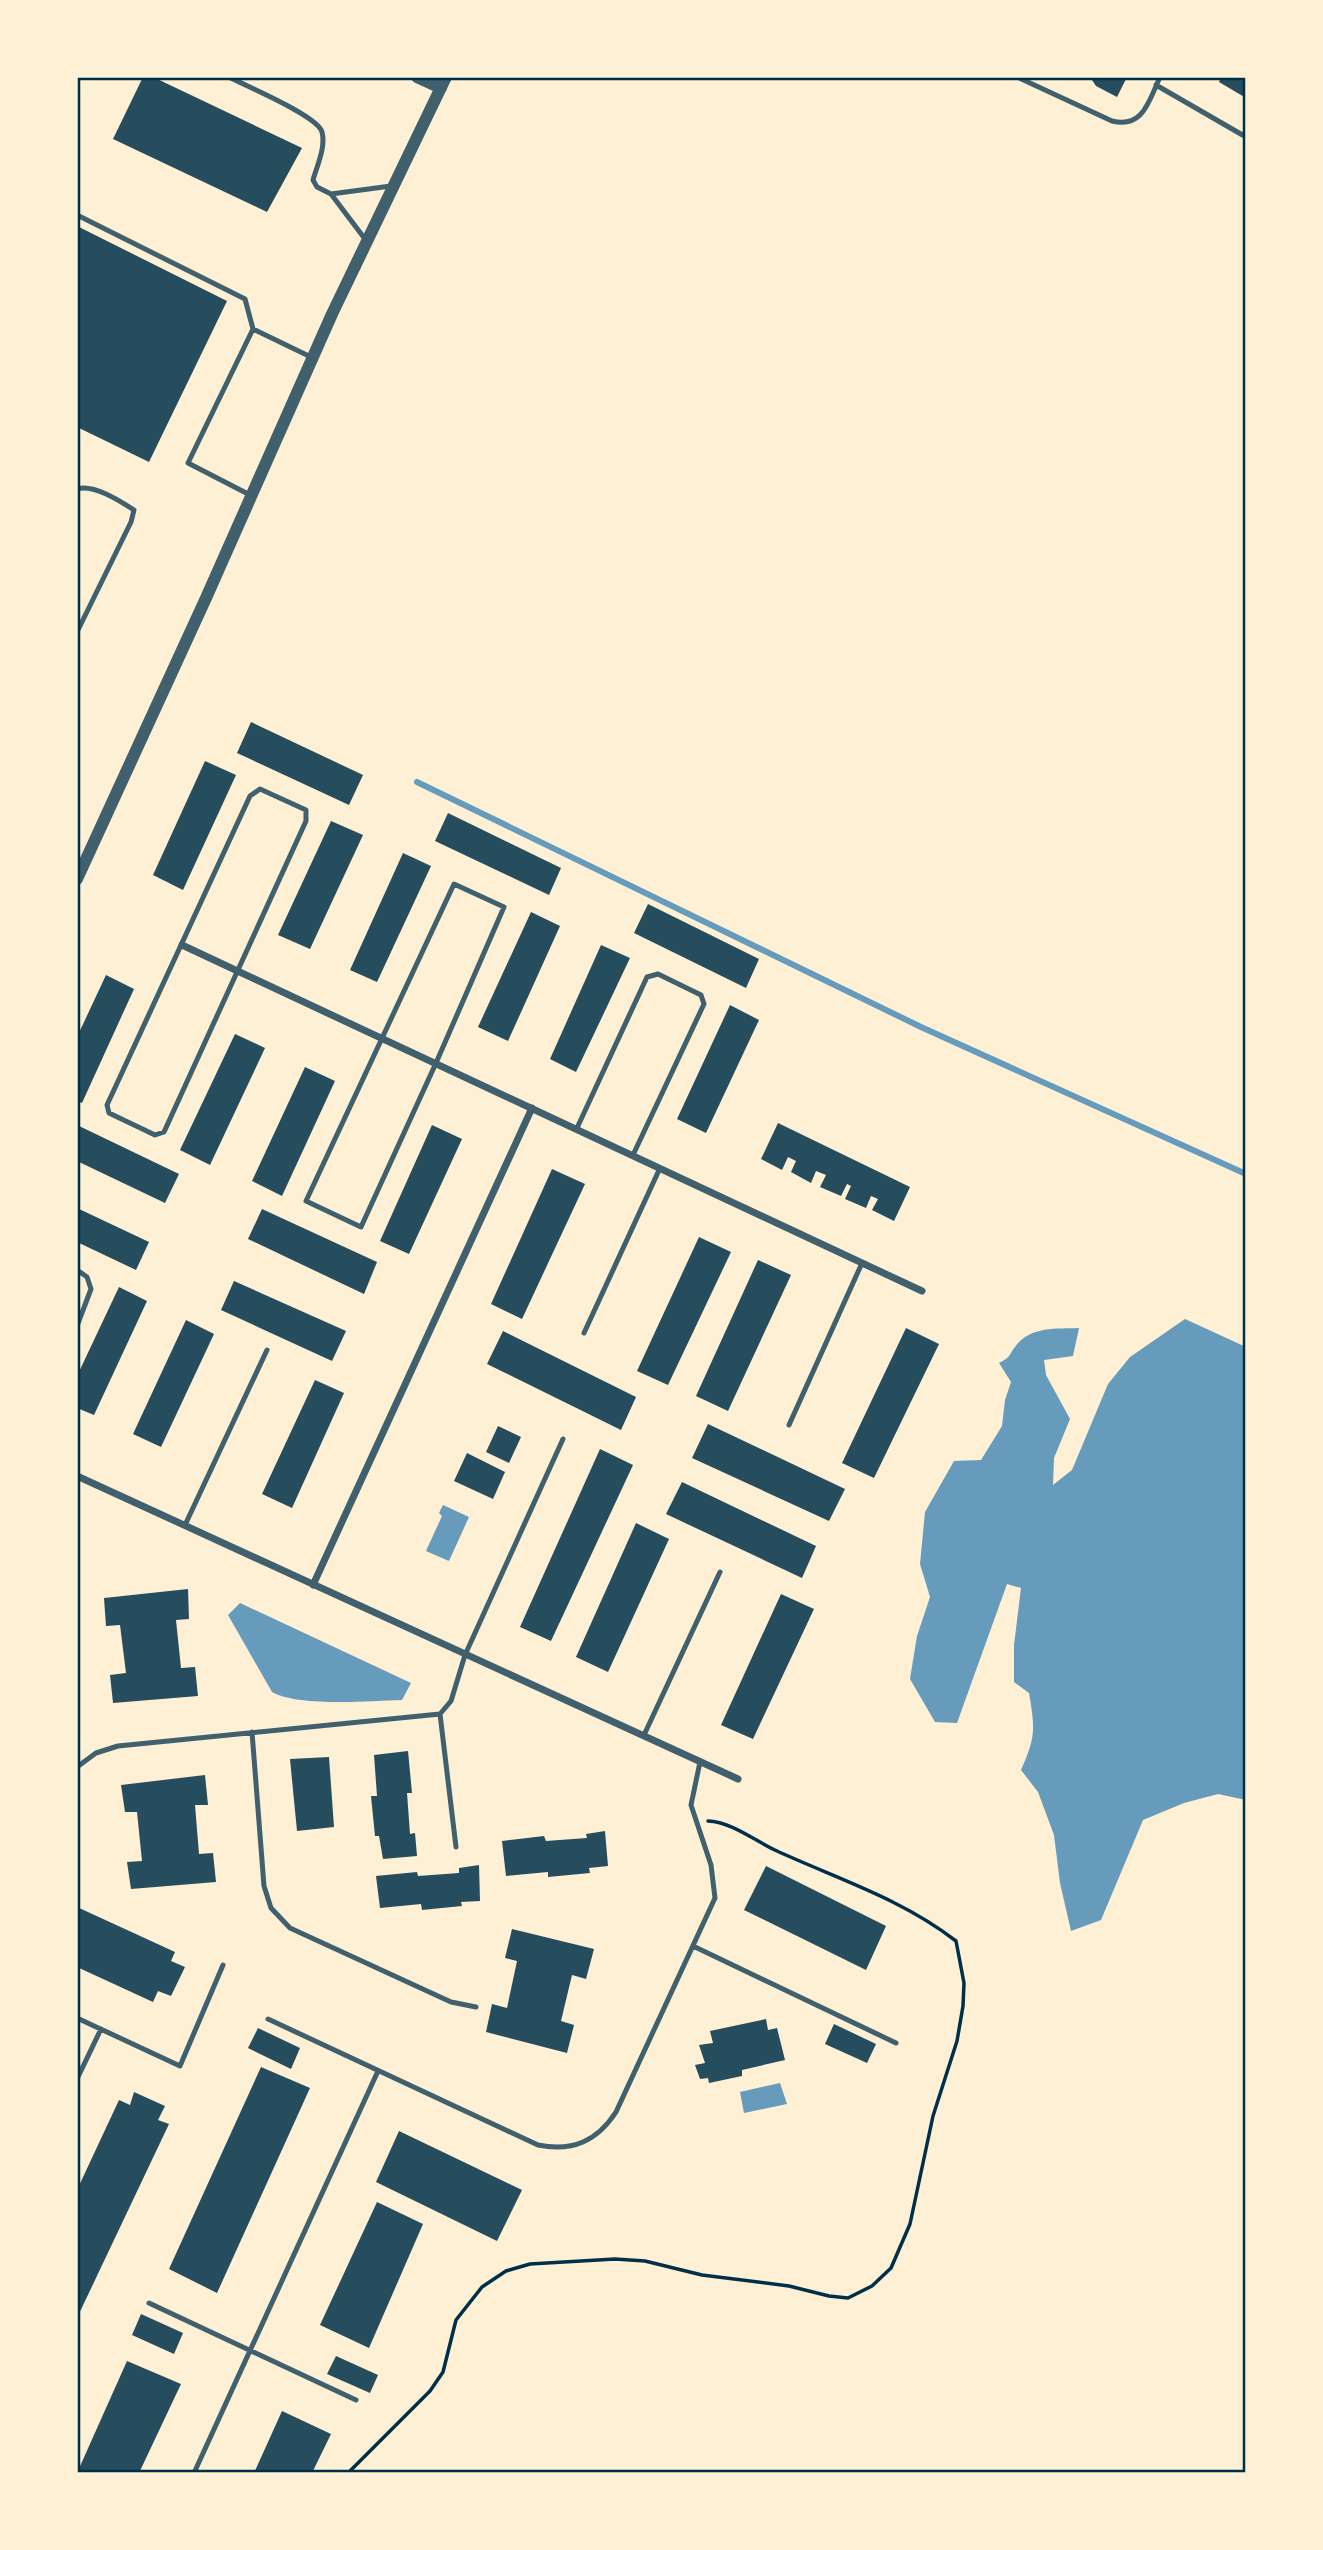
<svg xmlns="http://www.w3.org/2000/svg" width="1323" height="2550" font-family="Lato,sans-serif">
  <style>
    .water { fill: #669bbc }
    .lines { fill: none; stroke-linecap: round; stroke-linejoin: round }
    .stream { stroke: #669bbc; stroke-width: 6 }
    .building { fill: #264d5e }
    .path { stroke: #003049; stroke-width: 3.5 }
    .service { stroke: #3f606c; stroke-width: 5 }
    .minor { stroke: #3f606c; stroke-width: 7 }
    .tertiary { stroke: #3f606c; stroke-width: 12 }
    .neatline { fill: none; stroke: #003049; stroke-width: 2.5 }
  </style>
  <rect width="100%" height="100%" fill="#fdf0d5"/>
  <path class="water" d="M 1185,1319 L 1246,1347 L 1246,1800 L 1218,1794 L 1184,1803 L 1143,1820 L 1101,1920 L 1071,1931 L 1060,1883 L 1054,1835 L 1038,1792 L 1021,1770 C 1036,1736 1035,1729 1029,1693 L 1014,1682 L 1014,1645 L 1021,1588 L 1007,1584 L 957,1723 L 935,1722 L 910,1679 L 917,1636 L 930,1597 L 920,1564 L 925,1512 L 954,1461 L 981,1460 L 1002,1426 L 1005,1400 L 1011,1382 L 999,1363 C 1011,1357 1008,1356 1015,1347 C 1030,1326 1056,1329 1079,1328 L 1073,1356 L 1044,1360 L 1046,1375 L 1070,1419 L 1054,1458 L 1053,1485 L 1072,1470 L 1108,1384 L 1130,1357 Z
    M 443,1505 L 469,1517 L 449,1561 L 426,1551 L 442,1516 L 439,1513 Z
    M 240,1603 L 411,1683 L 402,1700 C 369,1701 299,1707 272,1692 L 228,1615 Z
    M 780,2083 L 787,2104 L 744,2113 L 740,2092 Z"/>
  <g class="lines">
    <path class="stream" d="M 417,782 L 921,1027 L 1246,1174"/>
  </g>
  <path class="building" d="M 143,77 L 153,77 L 302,148 L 267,212 L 113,139 Z
    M 1090,77 L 1127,77 L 1117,97 L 1096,86 Z
    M 1221,77 L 1246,77 L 1246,98 L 1219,82 Z
    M 77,226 L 227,301 L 149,462 L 77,427 Z
    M 251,722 L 363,775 L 349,805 L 237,753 Z
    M 205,761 L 236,775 L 183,890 L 153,875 Z
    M 448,813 L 561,868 L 549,895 L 435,841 Z
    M 331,821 L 363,835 L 310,949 L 278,935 Z
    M 403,853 L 431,866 L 377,982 L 350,970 Z
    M 648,904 L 759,959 L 746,988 L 634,933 Z
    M 531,912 L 560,926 L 508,1041 L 478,1027 Z
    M 601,945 L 630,958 L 576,1072 L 550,1059 Z
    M 106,975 L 134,989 L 82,1103 L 77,1101 L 77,1037 Z
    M 730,1005 L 759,1020 L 706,1133 L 677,1119 Z
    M 235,1034 L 265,1048 L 210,1165 L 180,1150 Z
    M 305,1067 L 335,1081 L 282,1196 L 252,1181 Z
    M 778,1123 L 910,1187 L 894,1221 L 872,1210 L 878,1199 L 871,1196 L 866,1208 L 845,1199 L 851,1186 L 847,1184 L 841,1196 L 820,1187 L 826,1175 L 816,1171 L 811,1183 L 791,1172 L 796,1161 L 788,1157 L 782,1170 L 761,1159 Z
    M 77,1125 L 179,1174 L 165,1203 L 77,1161 Z
    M 432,1125 L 462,1139 L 409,1254 L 380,1241 Z
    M 552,1169 L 585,1184 L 522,1319 L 491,1304 Z
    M 77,1208 L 149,1242 L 136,1270 L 77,1242 Z
    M 262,1209 L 377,1262 L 364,1294 L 248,1239 Z
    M 699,1237 L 731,1252 L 668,1385 L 637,1371 Z
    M 758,1260 L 791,1275 L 728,1411 L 696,1396 Z
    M 234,1281 L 346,1331 L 332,1361 L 221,1310 Z
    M 119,1287 L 147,1301 L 94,1415 L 77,1408 L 77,1376 Z
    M 186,1320 L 214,1334 L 161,1447 L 133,1434 Z
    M 906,1328 L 939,1344 L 874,1478 L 842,1463 Z
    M 503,1331 L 636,1397 L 621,1430 L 487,1364 Z
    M 315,1380 L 344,1393 L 292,1508 L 262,1494 Z
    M 708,1424 L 845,1489 L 829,1521 L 692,1458 Z
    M 498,1426 L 521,1437 L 509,1463 L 486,1452 Z
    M 600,1449 L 633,1465 L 551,1641 L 520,1627 Z
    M 467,1453 L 505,1472 L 493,1499 L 454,1481 Z
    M 682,1482 L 816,1546 L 802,1578 L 666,1514 Z
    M 636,1523 L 669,1539 L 608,1672 L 576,1657 Z
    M 188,1589 L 189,1619 L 176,1620 L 181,1668 L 195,1667 L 198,1696 L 113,1703 L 110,1675 L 126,1673 L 120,1625 L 106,1626 L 104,1598 Z
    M 781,1594 L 814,1609 L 753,1739 L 721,1725 Z
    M 408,1751 L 412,1793 L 407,1793 L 410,1834 L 415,1833 L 417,1856 L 383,1859 L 379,1836 L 375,1836 L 371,1796 L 377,1796 L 374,1755 Z
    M 329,1757 L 334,1827 L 297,1831 L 290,1759 Z
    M 205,1775 L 208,1805 L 195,1805 L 199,1854 L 213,1853 L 216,1882 L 131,1889 L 127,1862 L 142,1861 L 137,1812 L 125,1812 L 121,1785 Z
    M 605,1831 L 608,1866 L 589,1868 L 590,1873 L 548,1877 L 548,1872 L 506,1876 L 502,1841 L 544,1836 L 546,1841 L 587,1838 L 586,1834 Z
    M 479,1865 L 480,1901 L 461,1902 L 462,1906 L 422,1910 L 421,1904 L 380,1908 L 376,1876 L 417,1872 L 418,1876 L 459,1873 L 459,1868 Z
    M 766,1866 L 886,1926 L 866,1970 L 744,1910 Z
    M 77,1907 L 175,1952 L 171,1961 L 185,1967 L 171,1996 L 158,1991 L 153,2002 L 77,1967 Z
    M 512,1929 L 594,1949 L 586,1979 L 572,1975 L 561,2021 L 574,2025 L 567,2053 L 486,2032 L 492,2004 L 507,2008 L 517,1961 L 505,1958 Z
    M 766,2019 L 768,2030 L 777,2028 L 785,2060 L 742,2070 L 742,2076 L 709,2083 L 708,2078 L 700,2079 L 695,2065 L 705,2063 L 699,2045 L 713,2043 L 710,2031 Z
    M 834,2024 L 876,2044 L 867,2063 L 825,2044 Z
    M 258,2028 L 300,2048 L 291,2069 L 248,2048 Z
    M 261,2067 L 310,2088 L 217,2293 L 169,2269 Z
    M 134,2092 L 165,2106 L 158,2120 L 169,2124 L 77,2318 L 77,2190 L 119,2100 L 130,2105 Z
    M 399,2131 L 522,2190 L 497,2241 L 376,2182 Z
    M 377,2202 L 423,2224 L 369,2348 L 320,2325 Z
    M 141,2314 L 183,2333 L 174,2354 L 132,2335 Z
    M 336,2356 L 378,2375 L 370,2393 L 327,2374 Z
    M 127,2361 L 181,2384 L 139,2473 L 77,2473 Z
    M 282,2411 L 331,2434 L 312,2473 L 254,2473 Z"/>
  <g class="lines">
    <path class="path" d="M 348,2473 L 430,2391 L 443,2372 L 456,2320 L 482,2287 L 506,2271 L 530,2264 L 615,2259 L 645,2261 L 702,2275 L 789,2286 L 829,2296 L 848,2298 L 872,2286 L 891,2268 L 910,2224 L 933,2116 L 957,2041 L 963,2006 L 964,1983 L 956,1941 C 902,1899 838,1879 777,1851 C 755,1841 732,1822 708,1821"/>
    <path class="service" d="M 229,77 C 246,86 318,116 322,132 C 326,147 317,166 313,180 L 317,187 L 331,194 L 365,239
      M 1017,77 L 1112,121 C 1143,129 1149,101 1160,77
      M 1156,85 L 1246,137
      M 331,194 L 391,186
      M 77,215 L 245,299 L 253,329
      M 77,489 C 94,484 120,501 134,510 L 131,522 L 77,632
      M 252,496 L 188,463 L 253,329 L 313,358
      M 260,789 L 306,810 L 306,821 L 164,1132 L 155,1135 L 109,1113 L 107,1105 L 250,796 Z
      M 454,884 L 504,907 L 436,1063 L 361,1227 L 306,1201 Z
      M 577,1128 L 647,977 L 658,974 L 701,995 L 704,1004 L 633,1155
      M 77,1270 L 87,1277 L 91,1289 L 77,1326
      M 584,1333 L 660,1168
      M 789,1425 L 862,1263
      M 185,1525 L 267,1350
      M 440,1714 L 456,1847
      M 252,1732 L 264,1886 L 271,1908 L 290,1928 L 451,2002 L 476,2007
      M 644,1735 L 720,1572
      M 77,1767 L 96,1753 L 118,1746 L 440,1714 L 451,1701 L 465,1655 L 563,1439
      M 693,1946 L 896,2043
      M 77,2018 L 180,2066 L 223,1965
      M 268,2019 L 538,2145 C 573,2152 597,2141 616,2112 L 715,1898 L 711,1865 L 691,1805 L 700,1762
      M 77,2079 L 101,2029
      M 149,2303 L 356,2400
      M 194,2473 L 378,2071"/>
    <path class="minor" d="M 182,945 L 922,1291
      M 77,1476 L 738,1779
      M 313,1585 L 532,1108"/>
    <path class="tertiary" d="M 417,77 L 441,88
      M 77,879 L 206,598 L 332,314 L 446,77"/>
  </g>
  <rect width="1323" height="2550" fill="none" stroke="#fdf0d5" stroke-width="158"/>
  <rect x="79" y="79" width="1165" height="2392" class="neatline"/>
</svg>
